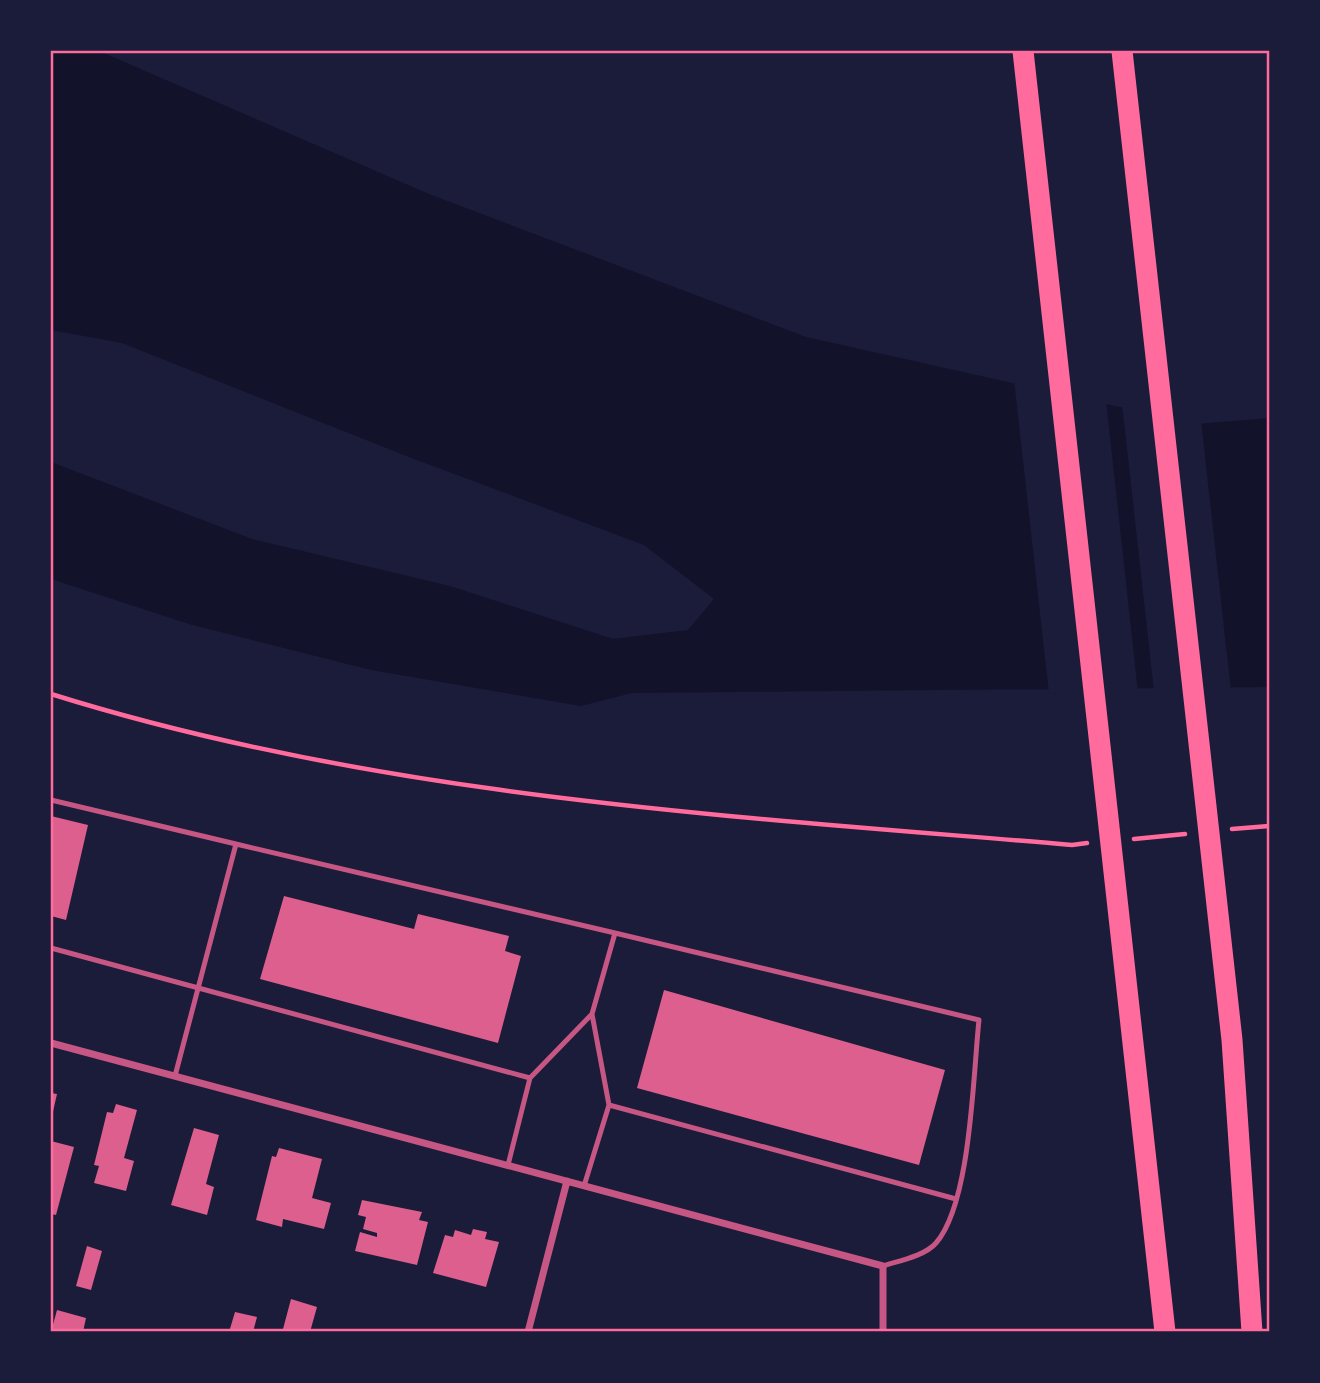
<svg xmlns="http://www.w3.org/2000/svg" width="1320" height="1383" font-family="Roboto,sans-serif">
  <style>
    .water { fill: #12122b }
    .pier { fill: #1b1b3a }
    .building { fill: #dd5f8e }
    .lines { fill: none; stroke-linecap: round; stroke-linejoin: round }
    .path { stroke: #ff6b9d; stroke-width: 4.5 }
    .service { stroke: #c65784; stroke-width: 5 }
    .minor { stroke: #c65784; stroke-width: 7 }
    .motorway { stroke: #ff6b9d; stroke-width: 21 }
    .neatline { fill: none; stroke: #ff6b9d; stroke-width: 2.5 }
  </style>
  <rect width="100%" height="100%" fill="#1b1b3a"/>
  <path class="water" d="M 51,51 L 99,51 L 429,194 L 806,337 L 1196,424 L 1269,418 L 1269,687 L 632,693 L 581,706 L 371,670 L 189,624 L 51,579 L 51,462 L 252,539 L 450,586 L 613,639 L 688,630 L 714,599 L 644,545 L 409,457 L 122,343 L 51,330 Z"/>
  <path class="pier" d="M 1014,380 L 1106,400 L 1138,692 L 1049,694 Z
    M 1122,404 L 1201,420 L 1231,691 L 1154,692 Z"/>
  <path class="building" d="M 51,816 L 88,825 L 66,920 L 51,916 Z
    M 284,896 L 414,929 L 418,914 L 509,936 L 505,951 L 521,956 L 498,1043 L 260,979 Z
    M 664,990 L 945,1070 L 919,1165 L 637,1088 Z
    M 51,1093 L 57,1094 L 52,1116 L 51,1116 Z
    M 116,1104 L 137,1110 L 124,1158 L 134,1161 L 126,1191 L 94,1183 L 99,1166 L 94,1165 L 107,1112 L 113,1113 Z
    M 194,1128 L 219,1135 L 206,1184 L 214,1187 L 207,1215 L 171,1205 Z
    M 51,1141 L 74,1147 L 56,1215 L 51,1214 Z
    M 279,1148 L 322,1159 L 312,1198 L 331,1203 L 324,1229 L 283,1219 L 282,1227 L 256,1220 L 272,1156 L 276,1157 Z
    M 362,1200 L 422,1212 L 419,1220 L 428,1222 L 417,1265 L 355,1251 L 360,1232 L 377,1237 L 377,1233 L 363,1229 L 366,1217 L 358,1215 Z
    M 473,1229 L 487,1232 L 485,1239 L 499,1242 L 486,1287 L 433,1273 L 445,1235 L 453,1237 L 455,1230 L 471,1235 Z
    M 87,1246 L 102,1251 L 91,1290 L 76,1286 Z
    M 291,1299 L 317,1307 L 310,1332 L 283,1329 Z
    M 57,1310 L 86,1318 L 83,1332 L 51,1332 Z
    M 235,1312 L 257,1317 L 253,1332 L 229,1332 Z"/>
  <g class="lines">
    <path class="path" d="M 51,694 C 380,797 730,816 1072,845 L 1087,843
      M 1232,829 L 1269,826
      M 1134,839 L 1185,834"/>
    <path class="service" d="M 51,800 L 236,844 L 175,1076
      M 615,933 L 979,1020 C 973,1075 971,1203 936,1243 C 925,1256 898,1261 883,1266
      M 51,948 L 530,1078 L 592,1014 L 615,933 L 236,844
      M 592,1014 L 609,1105
      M 508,1165 L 530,1078
      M 584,1186 L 609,1105 L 956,1199"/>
    <path class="minor" d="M 51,1043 L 883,1266 L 883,1332
      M 528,1332 L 567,1181"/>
    <path class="motorway" d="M 1023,51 L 1165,1332
      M 1122,51 L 1232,1040 L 1252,1332"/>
  </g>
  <rect width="1320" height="1383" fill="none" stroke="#1b1b3a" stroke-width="105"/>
  <rect x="52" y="52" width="1216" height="1278" class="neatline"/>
</svg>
